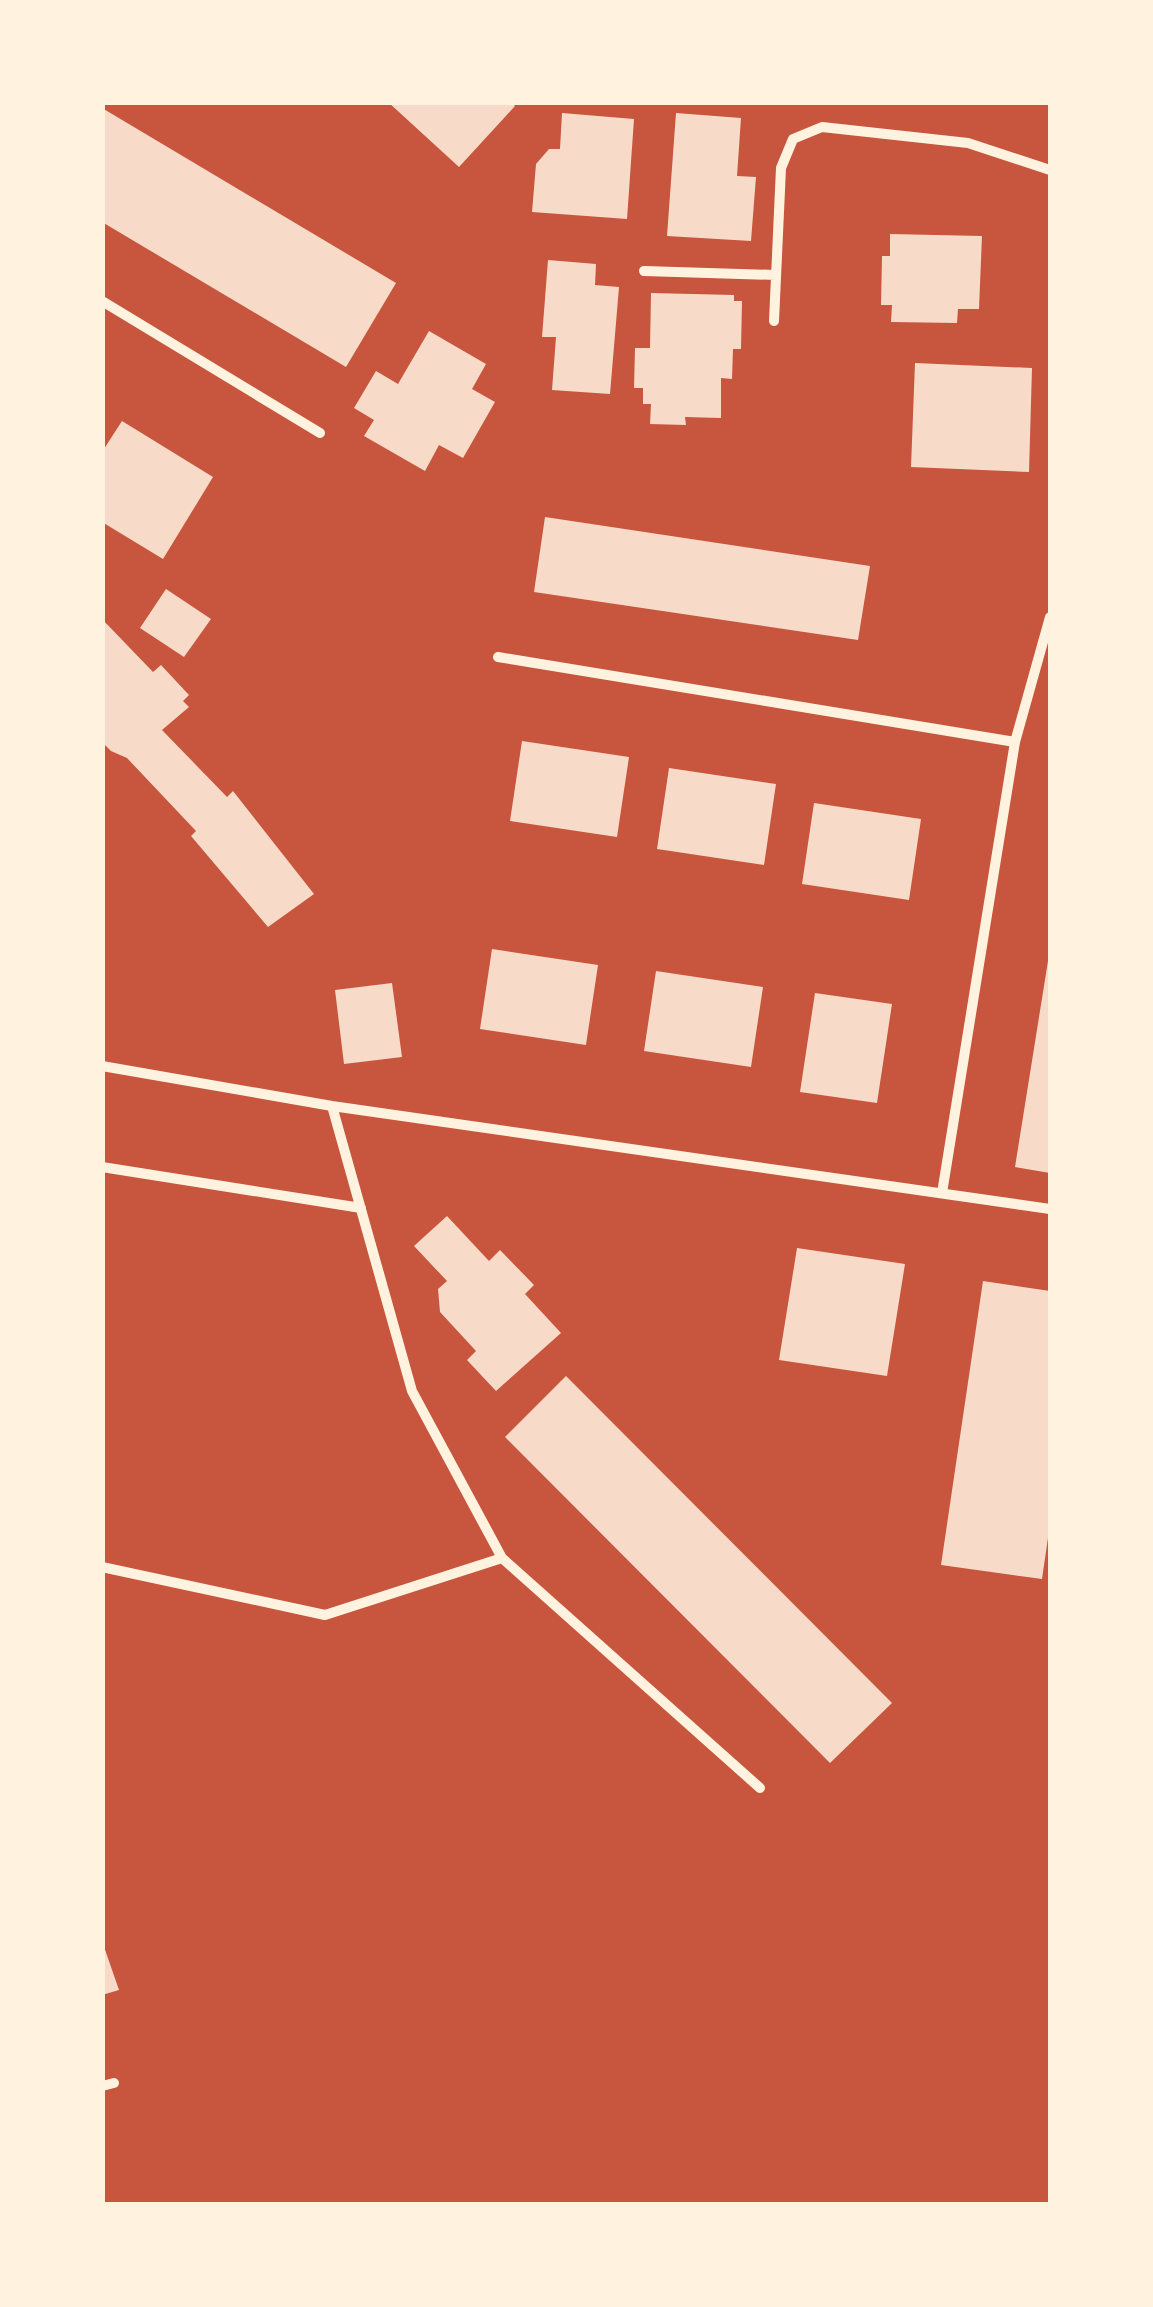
<svg xmlns="http://www.w3.org/2000/svg" width="1153" height="2307" font-family="Literata,serif">
  <style>
    .building { fill: #f7dbc8 }
    .lines { fill: none; stroke-linecap: round; stroke-linejoin: round }
    .minor { stroke: #fff3e0; stroke-width: 10 }
  </style>
  <rect width="100%" height="100%" fill="#c8553d"/>
  <path class="building" d="M 388,102 L 511,102 L 515,106 L 459,167 Z
    M 102,108 L 396,283 L 346,367 L 102,222 Z
    M 562,113 L 634,119 L 627,219 L 532,212 L 536,164 L 549,149 L 560,149 Z
    M 676,113 L 741,118 L 737,176 L 756,177 L 751,241 L 667,236 Z
    M 890,234 L 982,236 L 979,309 L 958,309 L 957,323 L 891,322 L 892,305 L 881,305 L 882,256 L 890,256 Z
    M 548,260 L 596,264 L 595,285 L 619,287 L 610,394 L 552,390 L 556,337 L 542,337 Z
    M 651,293 L 734,295 L 734,301 L 742,301 L 741,349 L 733,349 L 732,379 L 721,378 L 721,418 L 685,417 L 686,425 L 650,424 L 651,404 L 643,404 L 643,388 L 634,388 L 635,348 L 650,348 Z
    M 429,331 L 486,364 L 472,389 L 495,402 L 463,458 L 439,445 L 425,471 L 364,436 L 374,420 L 354,408 L 376,371 L 398,384 Z
    M 915,363 L 1032,368 L 1029,472 L 911,467 Z
    M 122,421 L 213,477 L 163,559 L 102,522 L 102,452 Z
    M 545,517 L 870,566 L 858,640 L 534,592 Z
    M 166,589 L 211,619 L 184,657 L 140,628 Z
    M 102,619 L 153,672 L 161,665 L 189,695 L 183,701 L 189,707 L 162,730 L 227,797 L 233,791 L 314,894 L 268,927 L 191,836 L 196,831 L 127,758 L 111,751 L 102,742 Z
    M 522,741 L 629,757 L 617,837 L 510,821 Z
    M 669,768 L 776,784 L 764,865 L 657,849 Z
    M 814,803 L 921,819 L 909,900 L 802,884 Z
    M 492,949 L 598,965 L 586,1045 L 480,1029 Z
    M 1048,961 L 1050,961 L 1050,1173 L 1015,1167 Z
    M 656,971 L 763,987 L 751,1067 L 644,1051 Z
    M 392,983 L 402,1057 L 344,1064 L 335,990 Z
    M 815,993 L 892,1004 L 877,1103 L 800,1092 Z
    M 447,1216 L 489,1261 L 500,1250 L 534,1285 L 525,1294 L 561,1333 L 496,1391 L 467,1360 L 476,1351 L 440,1312 L 438,1289 L 447,1281 L 414,1246 Z
    M 797,1248 L 905,1264 L 887,1376 L 779,1360 Z
    M 983,1281 L 1050,1291 L 1050,1524 L 1042,1579 L 941,1565 Z
    M 566,1376 L 892,1703 L 830,1763 L 505,1437 Z
    M 102,1941 L 119,1990 L 102,1995 Z"/>
  <g class="lines">
    <path class="minor" d="M 644,271 L 776,275
      M 102,301 L 320,433
      M 774,321 L 781,168 L 793,139 L 822,127 L 968,143 L 1050,170
      M 498,657 L 1015,742
      M 102,1066 L 332,1106 L 1050,1209
      M 332,1106 L 412,1391 L 502,1558 L 760,1788
      M 102,1167 L 361,1208
      M 942,1193 L 1015,742 L 1050,617
      M 102,1567 L 325,1615 L 502,1558
      M 102,2086 L 114,2083"/>
  </g>
  <rect width="1153" height="2307" fill="none" stroke="#fff3e0" stroke-width="210"/>
</svg>
